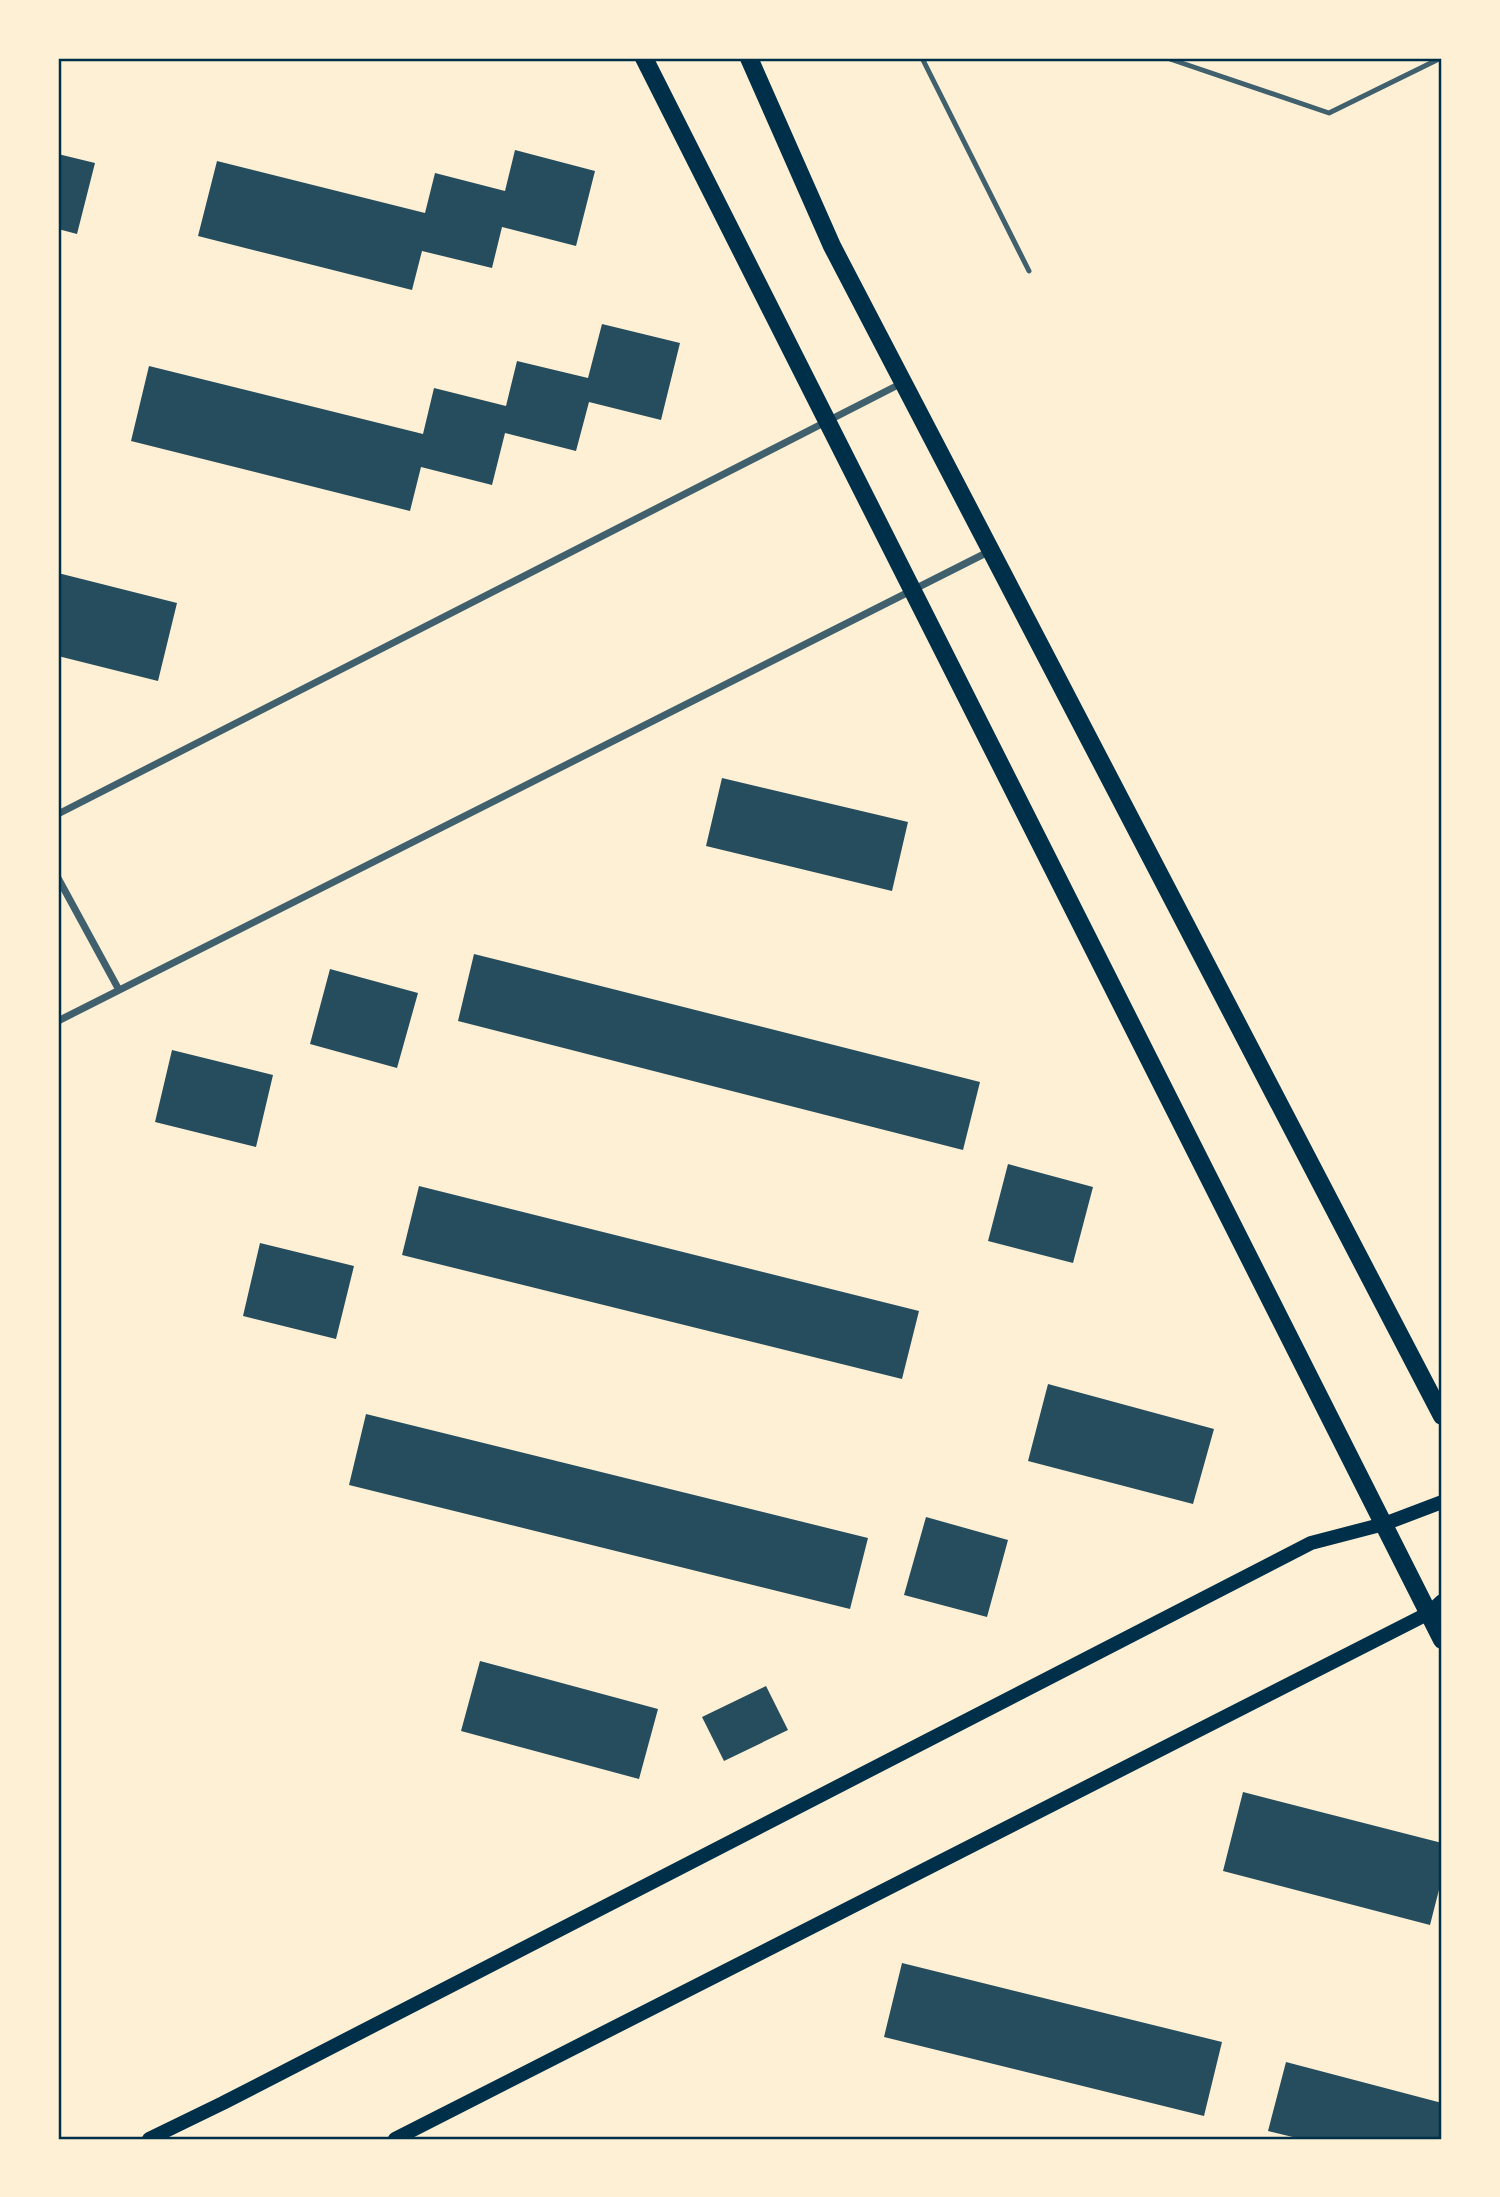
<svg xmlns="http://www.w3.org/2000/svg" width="1500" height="2197" font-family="'Roboto Condensed',sans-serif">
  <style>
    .building { fill: #264d5e }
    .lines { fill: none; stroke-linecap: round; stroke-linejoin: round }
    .service { stroke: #3f606c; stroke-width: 5 }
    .minor { stroke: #3f606c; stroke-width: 7 }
    .secondary { stroke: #003049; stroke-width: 14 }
    .primary { stroke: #003049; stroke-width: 18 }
    .neatline { fill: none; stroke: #003049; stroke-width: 2.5 }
  </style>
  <rect width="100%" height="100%" fill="#fdf0d5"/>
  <path class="building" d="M 515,150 L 595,171 L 576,246 L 502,227 L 492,268 L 422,251 L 412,290 L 198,236 L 217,161 L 425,213 L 435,173 L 505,191 Z
    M 58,154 L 95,163 L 77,234 L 58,229 Z
    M 602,324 L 680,343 L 661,420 L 589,402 L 576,451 L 505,433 L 492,485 L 421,467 L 410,511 L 131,441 L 149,366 L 423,434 L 434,388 L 506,406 L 517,361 L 588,378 Z
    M 58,573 L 177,603 L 158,681 L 58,656 Z
    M 722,778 L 908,822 L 892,891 L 706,846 Z
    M 474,954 L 980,1082 L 963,1150 L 458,1021 Z
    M 330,969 L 418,993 L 397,1068 L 310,1044 Z
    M 172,1050 L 273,1075 L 256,1147 L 155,1122 Z
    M 1008,1164 L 1093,1187 L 1073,1263 L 988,1241 Z
    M 419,1186 L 919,1311 L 902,1379 L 402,1255 Z
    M 260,1243 L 354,1266 L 336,1339 L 243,1316 Z
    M 1048,1384 L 1214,1429 L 1193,1504 L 1028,1461 Z
    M 366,1414 L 868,1538 L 850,1609 L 349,1485 Z
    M 926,1517 L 1008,1540 L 987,1617 L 904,1595 Z
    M 480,1661 L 658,1709 L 639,1779 L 461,1731 Z
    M 766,1686 L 788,1730 L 724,1761 L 702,1717 Z
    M 1243,1792 L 1442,1843 L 1442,1878 L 1430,1925 L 1223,1871 Z
    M 902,1963 L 1222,2042 L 1204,2116 L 884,2037 Z
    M 1286,2062 L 1442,2103 L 1442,2139 L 1301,2139 L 1268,2131 Z"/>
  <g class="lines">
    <path class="service" d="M 922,58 L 1029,271
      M 1167,58 L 1329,113 L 1441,58"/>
    <path class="minor" d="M 58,814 L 902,383
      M 58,878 L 119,990
      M 58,1021 L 990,551"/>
    <path class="secondary" d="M 149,2139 L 223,2103 L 1311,1543 L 1384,1524 L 1442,1502
      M 395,2139 L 1429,1613 L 1442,1601"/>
    <path class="primary" d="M 644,58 L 1442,1640
      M 749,58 L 832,246 L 1442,1416"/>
  </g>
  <rect width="1500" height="2197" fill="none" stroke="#fdf0d5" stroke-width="119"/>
  <rect x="60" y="60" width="1380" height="2078" class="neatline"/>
</svg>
